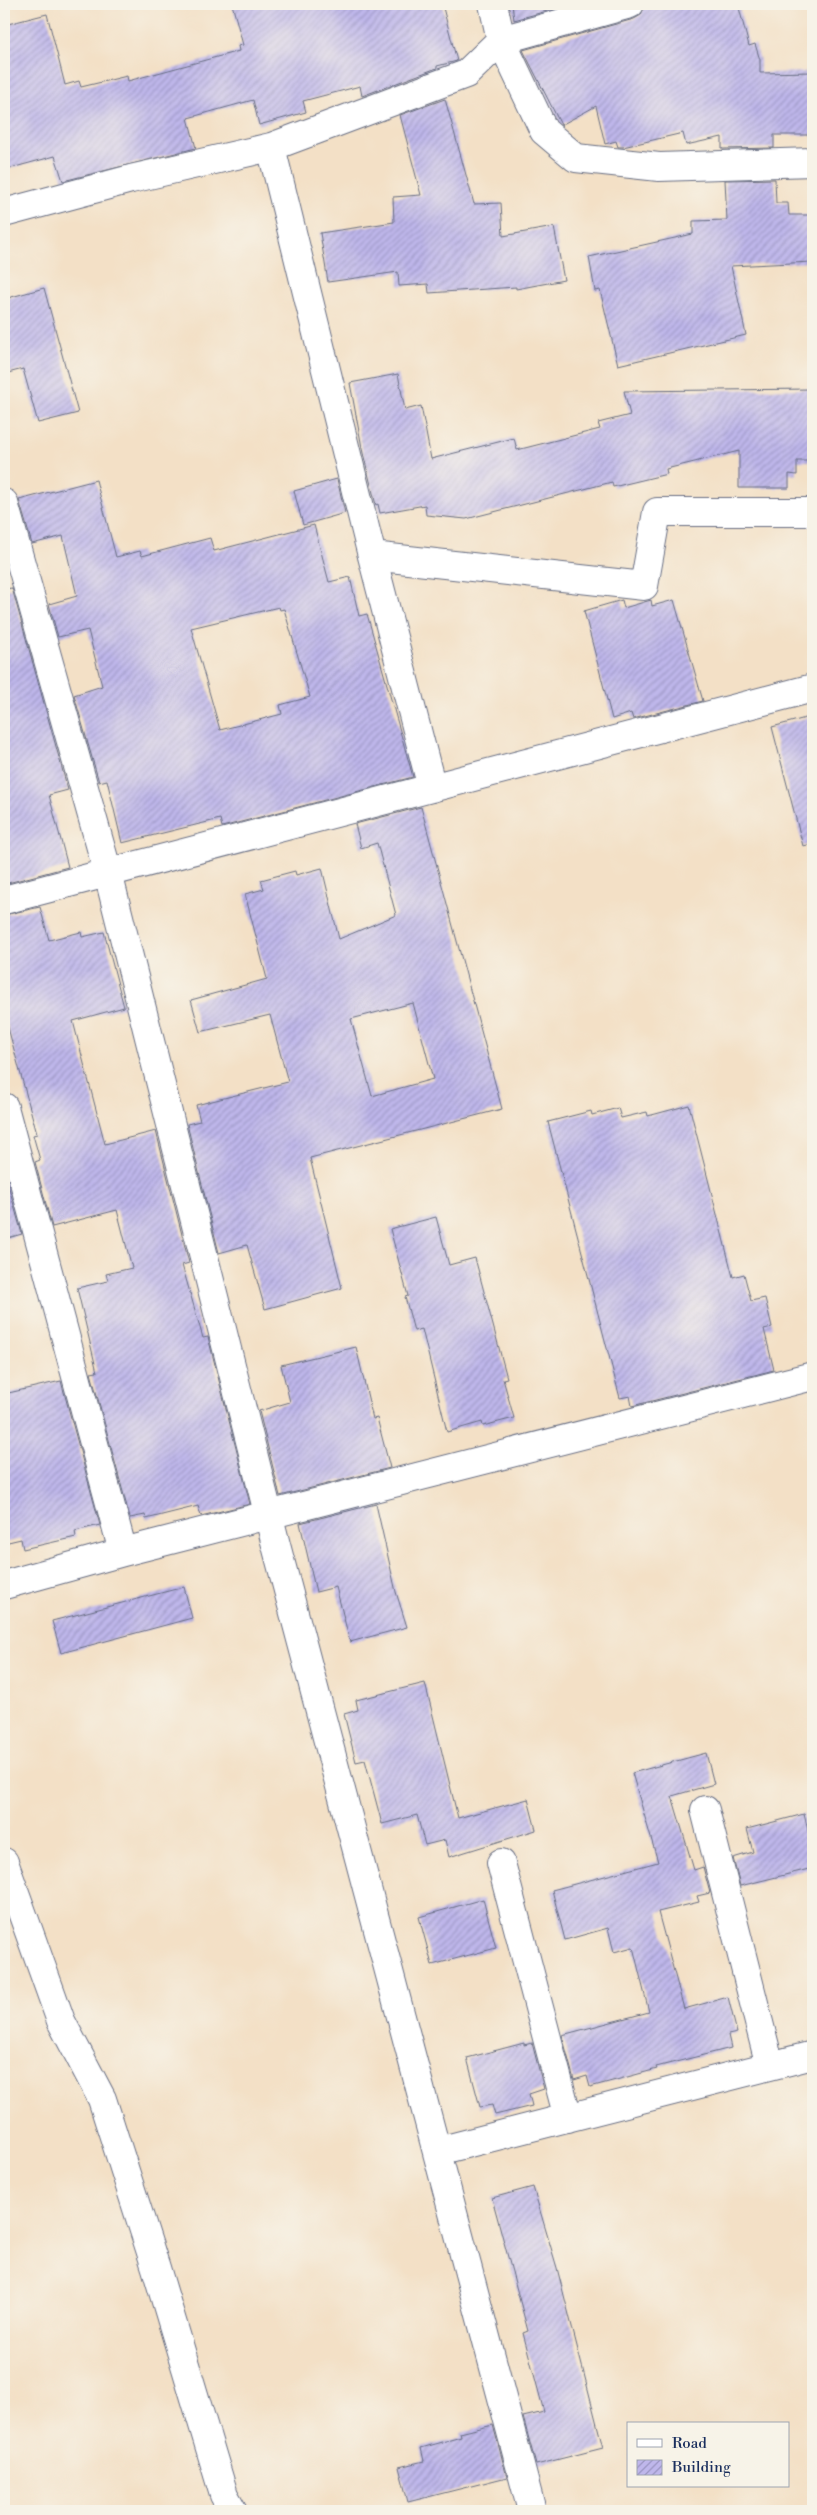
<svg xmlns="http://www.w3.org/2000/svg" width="817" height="2515" font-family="'Libre Bodoni',serif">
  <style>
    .building { fill: url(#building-hatch); fill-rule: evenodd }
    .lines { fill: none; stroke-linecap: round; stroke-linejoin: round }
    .street-casing { stroke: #676d82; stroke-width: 30 }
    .street { stroke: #fff; stroke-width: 28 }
  </style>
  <defs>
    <pattern id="building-hatch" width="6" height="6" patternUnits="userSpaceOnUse" patternTransform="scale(1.25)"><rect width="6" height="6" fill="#bfb7eb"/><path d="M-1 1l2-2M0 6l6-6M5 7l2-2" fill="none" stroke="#9a95c2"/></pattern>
  </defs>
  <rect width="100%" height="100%" fill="#f7f3e8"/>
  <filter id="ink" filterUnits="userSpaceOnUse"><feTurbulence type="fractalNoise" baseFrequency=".02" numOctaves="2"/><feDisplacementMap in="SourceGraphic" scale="10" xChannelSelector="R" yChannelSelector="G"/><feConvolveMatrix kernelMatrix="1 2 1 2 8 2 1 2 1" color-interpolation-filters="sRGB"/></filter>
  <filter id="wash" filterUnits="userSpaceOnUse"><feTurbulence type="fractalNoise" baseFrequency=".0096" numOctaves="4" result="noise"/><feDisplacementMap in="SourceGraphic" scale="20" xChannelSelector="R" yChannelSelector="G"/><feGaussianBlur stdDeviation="1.12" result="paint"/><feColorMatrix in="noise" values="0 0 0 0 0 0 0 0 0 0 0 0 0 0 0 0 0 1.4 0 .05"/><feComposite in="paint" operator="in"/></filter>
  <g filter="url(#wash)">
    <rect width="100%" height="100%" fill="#f3e0c6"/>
    <g id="blocks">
      <path class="building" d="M 232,4 L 442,4 L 457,61 L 437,66 L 437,68 L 362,96 L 360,86 L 303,101 L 306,112 L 259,125 L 253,100 L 188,118 L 196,148 L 63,181 L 55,156 L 4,170 L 4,25 L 47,14 L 65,85 L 79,81 L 81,87 L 127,76 L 128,81 L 239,51 L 238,46 L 243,45 Z
        M 512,4 L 573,4 L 514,20 Z
        M 645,4 L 738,4 L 749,46 L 755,44 L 760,60 L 760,73 L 813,72 L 813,135 L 774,135 L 774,148 L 722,149 L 722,137 L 686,145 L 683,133 L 623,147 L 618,147 L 616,141 L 605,144 L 596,106 L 561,125 L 523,50 L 634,19 L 641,15 Z
        M 445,99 L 474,204 L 501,203 L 503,236 L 554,227 L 564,280 L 516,289 L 516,287 L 429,293 L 428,284 L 399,286 L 398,272 L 328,282 L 320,233 L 394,222 L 393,197 L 421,195 L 400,115 Z
        M 775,179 L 776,203 L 788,203 L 789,215 L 811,215 L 812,262 L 731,266 L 746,335 L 618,365 L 600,290 L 595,291 L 589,257 L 693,234 L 693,221 L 727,220 L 725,180 Z
        M 44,288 L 78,413 L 38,423 L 23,369 L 4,374 L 4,299 Z
        M 398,374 L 405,410 L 421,406 L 431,459 L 514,438 L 517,450 L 600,429 L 598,423 L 630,415 L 624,391 L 813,389 L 813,461 L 797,461 L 797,475 L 789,474 L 789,488 L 739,488 L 739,451 L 666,469 L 667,474 L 613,487 L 612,482 L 466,519 L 426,515 L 425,505 L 380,513 L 378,504 L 376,505 L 363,453 L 350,383 Z
        M 337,479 L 345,513 L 303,525 L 294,491 Z
        M 96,480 L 116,557 L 140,551 L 142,556 L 210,538 L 214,551 L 314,525 L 329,582 L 350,577 L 359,616 L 367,614 L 413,777 L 222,827 L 220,819 L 122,843 L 107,780 L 99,782 L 74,695 L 102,686 L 88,630 L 58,637 L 49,604 L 77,596 L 63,536 L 32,544 L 19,500 ZM 279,607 L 280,610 L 284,609 L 310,697 L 280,705 L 282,714 L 220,730 L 191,628 Z
        M 12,588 L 68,790 L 49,795 L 68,867 L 4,884 L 4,589 Z
        M 622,600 L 624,608 L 651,600 L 652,606 L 674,600 L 703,701 L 633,719 L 631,713 L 612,719 L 584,611 Z
        M 813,716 L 813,844 L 803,846 L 772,727 Z
        M 421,807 L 502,1109 L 310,1158 L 342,1288 L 265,1309 L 247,1245 L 219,1253 L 187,1124 L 200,1121 L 196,1105 L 288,1082 L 270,1015 L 200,1032 L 191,1000 L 267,979 L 245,894 L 264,889 L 261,880 L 295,871 L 296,875 L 322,868 L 339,939 L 396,915 L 377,843 L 361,848 L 355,824 ZM 413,1003 L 433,1079 L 372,1096 L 351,1019 Z
        M 40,907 L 49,940 L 81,932 L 82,937 L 104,932 L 124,1007 L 73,1021 L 82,1056 L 105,1144 L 156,1131 L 189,1263 L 182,1265 L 203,1338 L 208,1337 L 250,1504 L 201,1516 L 198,1506 L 146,1519 L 145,1515 L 130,1518 L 91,1373 L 97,1372 L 77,1288 L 108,1281 L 106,1274 L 132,1268 L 117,1210 L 52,1227 L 35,1162 L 40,1160 L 33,1135 L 37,1134 L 4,1013 L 4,915 Z
        M 689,1105 L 733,1277 L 744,1274 L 751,1301 L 765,1298 L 772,1327 L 764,1329 L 774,1370 L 632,1406 L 630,1396 L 620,1398 L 548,1122 L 591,1111 L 592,1115 L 618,1108 L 621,1118 L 647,1112 L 648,1116 Z
        M 4,1170 L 22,1234 L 4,1239 Z
        M 436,1217 L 449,1265 L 475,1258 L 507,1378 L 503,1379 L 514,1418 L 483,1426 L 482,1422 L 447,1432 L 422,1329 L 414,1331 L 405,1297 L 408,1296 L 390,1229 Z
        M 356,1347 L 373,1419 L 377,1418 L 390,1468 L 280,1496 L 259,1411 L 290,1402 L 281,1365 Z
        M 61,1381 L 100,1525 L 75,1531 L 76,1537 L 23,1549 L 21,1539 L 4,1543 L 4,1394 Z
        M 376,1504 L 396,1592 L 407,1627 L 350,1642 L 336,1587 L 316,1592 L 300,1523 Z
        M 184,1587 L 192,1618 L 61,1653 L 52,1621 Z
        M 425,1683 L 458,1818 L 528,1799 L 536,1830 L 449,1857 L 445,1840 L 425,1845 L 417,1815 L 382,1824 L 365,1760 L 356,1762 L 344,1714 L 358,1710 L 356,1700 Z
        M 706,1753 L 714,1784 L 672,1796 L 694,1870 L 703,1867 L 710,1893 L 697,1896 L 699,1902 L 658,1912 L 684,2009 L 728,1997 L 737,2033 L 728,2035 L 731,2048 L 656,2067 L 657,2069 L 590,2087 L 587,2076 L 574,2080 L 562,2035 L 649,2012 L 633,1947 L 614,1952 L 608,1928 L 565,1940 L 552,1890 L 658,1862 L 632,1773 Z
        M 804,1814 L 813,1851 L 813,1868 L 740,1886 L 733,1858 L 753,1852 L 747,1829 Z
        M 483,1899 L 496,1948 L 432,1965 L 419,1917 Z
        M 524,2043 L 524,2045 L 532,2043 L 544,2089 L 529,2094 L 532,2106 L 495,2115 L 492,2105 L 480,2107 L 467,2058 Z
        M 533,2187 L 557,2268 L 603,2448 L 536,2465 L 523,2417 L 544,2412 L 523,2333 L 528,2331 L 492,2198 Z
        M 493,2425 L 507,2477 L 408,2502 L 399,2467 L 424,2461 L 421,2448 L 461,2437 L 460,2433 Z"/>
    </g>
  </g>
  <g filter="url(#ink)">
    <use href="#blocks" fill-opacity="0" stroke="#676d82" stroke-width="1"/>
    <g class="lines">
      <defs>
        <path id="street" d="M 493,4 L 501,40 L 544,131 L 576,158 L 659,167 L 813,162
          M 271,147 L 372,556 L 432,788
          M 4,213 L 131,179 L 271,147 L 466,74 L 501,40 L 630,4
          M 4,503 L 108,873 L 276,1545 L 532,2511
          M 372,556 L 644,586 L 657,512 L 813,512
          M 4,900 L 813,688
          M 4,1107 L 123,1552
          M 4,1585 L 123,1552 L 813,1376
          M 705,1810 L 770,2066
          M 4,1862 L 61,2021 L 102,2099 L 156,2268 L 224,2495 L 233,2511
          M 501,1863 L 568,2118
          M 438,2151 L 813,2055"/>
      </defs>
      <use href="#street" class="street-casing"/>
      <use href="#street" class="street"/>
    </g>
  </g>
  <rect width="817" height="2515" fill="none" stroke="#f7f3e8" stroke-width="20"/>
  <rect x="627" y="2422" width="162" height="65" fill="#f7f3e8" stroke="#9fa5b1"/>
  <rect x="637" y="2439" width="25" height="8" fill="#ffffff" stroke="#9fa5b1"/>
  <text x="672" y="2448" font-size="15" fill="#1b2f5e">Road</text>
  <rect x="637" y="2460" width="25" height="15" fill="url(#building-hatch)" stroke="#9fa5b1"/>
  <text x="672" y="2472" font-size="15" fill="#1b2f5e">Building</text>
</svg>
